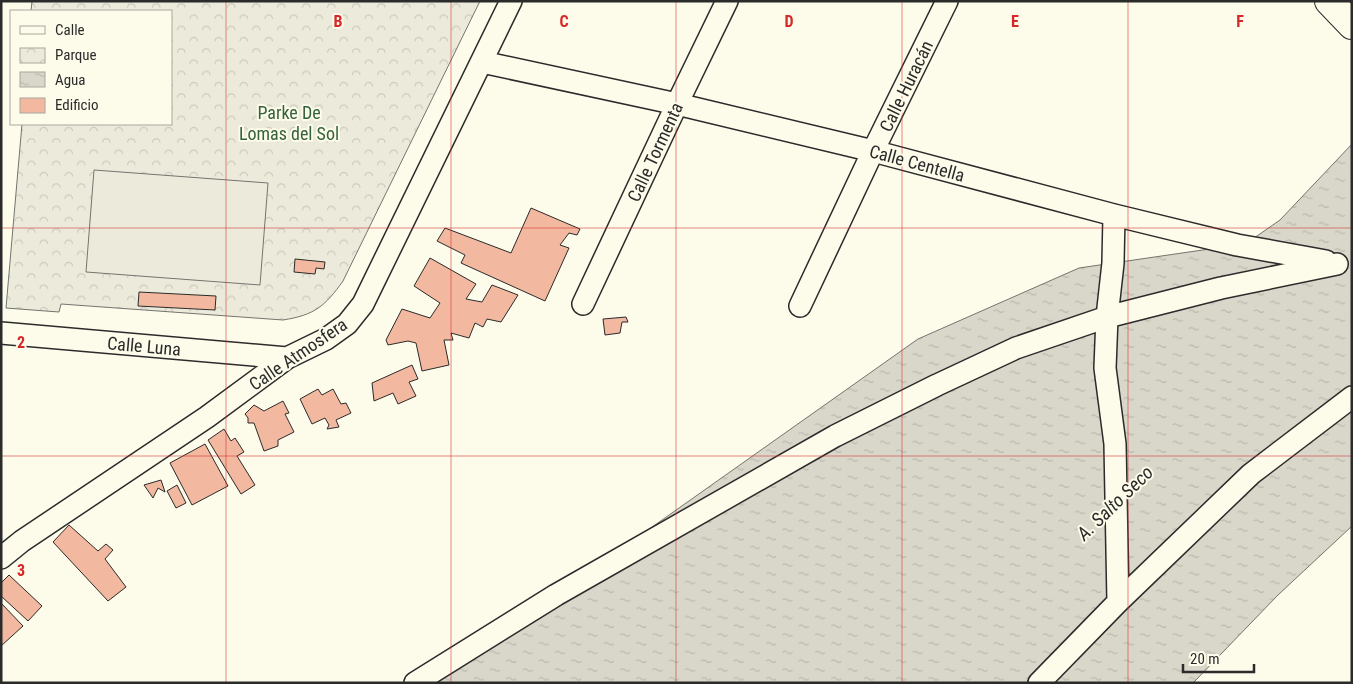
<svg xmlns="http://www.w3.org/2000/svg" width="1353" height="684" font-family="'Roboto Condensed',sans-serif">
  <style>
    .park { fill: url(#park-crowns); stroke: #74746e }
    .garden { fill: #ecebdb; stroke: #74746e }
    .water { fill: url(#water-ripples); stroke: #74746e }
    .building { fill: #f2b8a0; stroke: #2b2b2b }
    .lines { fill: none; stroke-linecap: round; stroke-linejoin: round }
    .street-casing { stroke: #2b2b2b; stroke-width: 24 }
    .secondary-casing { stroke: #2b2b2b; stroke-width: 30 }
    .street { stroke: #fdfbea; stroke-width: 21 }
    .secondary { stroke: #fdfbea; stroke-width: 28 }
    .grid { fill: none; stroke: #d62828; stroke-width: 1; stroke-opacity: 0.55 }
    .labels { text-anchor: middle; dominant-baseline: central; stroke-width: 4; stroke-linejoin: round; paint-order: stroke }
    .street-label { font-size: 18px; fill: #2b2b2b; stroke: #fdfbea }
    .park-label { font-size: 18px; fill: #34623c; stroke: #fdfbea }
    .water-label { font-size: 19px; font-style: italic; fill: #2b2b2b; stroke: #fdfbea }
    .grid-label { font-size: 16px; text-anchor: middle; font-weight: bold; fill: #d62828; stroke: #fdfbea; stroke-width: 4; stroke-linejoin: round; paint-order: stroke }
  </style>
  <defs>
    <pattern id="park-crowns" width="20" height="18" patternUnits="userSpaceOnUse" patternTransform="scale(1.25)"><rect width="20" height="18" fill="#ecebdb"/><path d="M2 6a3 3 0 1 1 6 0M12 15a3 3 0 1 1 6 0" fill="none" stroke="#cbcabc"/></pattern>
    <pattern id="water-ripples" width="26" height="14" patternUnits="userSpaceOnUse" patternTransform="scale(1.25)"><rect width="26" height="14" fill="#d8d7c9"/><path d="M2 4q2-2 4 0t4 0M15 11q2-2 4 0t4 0" fill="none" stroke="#bab9ad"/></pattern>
  </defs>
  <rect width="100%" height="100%" fill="#fdfbea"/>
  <path class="park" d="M 32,1 L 480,1 L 343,281 C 325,306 315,315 283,320 L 61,304 L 59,312 L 6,308 L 22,124 L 171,124 L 171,11 L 31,11 Z"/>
  <path class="garden" d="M 94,170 L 268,183 L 260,285 L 86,272 Z"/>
  <path class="water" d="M 1352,144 L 1352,526 L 1278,595 L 1193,683 L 435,683 L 556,595 L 918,339 L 1079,268 L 1237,245 L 1257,236 L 1280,220 Z"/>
  <path class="building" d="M 531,208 L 580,229 L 577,235 L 569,233 L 560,245 L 569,248 L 545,301 L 461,263 L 465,255 L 437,241 L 445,228 L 511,253 Z
    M 430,258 L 476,284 L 466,299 L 482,302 L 492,285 L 518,295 L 501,322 L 487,319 L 483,327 L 475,323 L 469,338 L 451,333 L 453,340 L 444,340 L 449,365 L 422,371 L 416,343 L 408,341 L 388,345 L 386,340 L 402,309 L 430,318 L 440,303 L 414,286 Z
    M 295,259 L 325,262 L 324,269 L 316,268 L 315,274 L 294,272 Z
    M 139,292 L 216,296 L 215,310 L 138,306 Z
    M 626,317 L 628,322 L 622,322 L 620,333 L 605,335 L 603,319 Z
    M 412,365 L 418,379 L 409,382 L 416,396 L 398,404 L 393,393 L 374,401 L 372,383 Z
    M 318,389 L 322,395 L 333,389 L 341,404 L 346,403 L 351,413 L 336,420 L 339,427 L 327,429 L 329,425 L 325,418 L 312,424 L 300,399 Z
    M 283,401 L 289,413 L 285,414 L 294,432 L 278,440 L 278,446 L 264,451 L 254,423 L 248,423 L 248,418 L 245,414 L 254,405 L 264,411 Z
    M 224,429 L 231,441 L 235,438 L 244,452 L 237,456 L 255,485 L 241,494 L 208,440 Z
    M 205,444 L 228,486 L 192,505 L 170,463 Z
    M 161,480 L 165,492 L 158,488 L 153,498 L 144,485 Z
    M 177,485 L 186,503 L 176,508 L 167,491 Z
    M 69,525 L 98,551 L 106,544 L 113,550 L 105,559 L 126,587 L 108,601 L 53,542 Z
    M 9,575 L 42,606 L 28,621 L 1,596 L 1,583 Z
    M 1,603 L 23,626 L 1,646 Z"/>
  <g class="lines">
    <defs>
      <path id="street" d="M 482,62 L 677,104 L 873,151 L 1114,215 L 1237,245 L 1326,261
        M 1114,215 L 1113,263 L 1107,317 L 1105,368 L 1115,444 L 1118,602
        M 583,304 L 677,104 L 727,1
        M 800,306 L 873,151 L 947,1
        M 1,333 L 287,358
        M 1,558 L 22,541 L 207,417 L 287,358 L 326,339 L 347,324 L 363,304 L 511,1
        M 415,683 L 556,595 L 835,436 L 937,385 L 1016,348 L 1107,317 L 1221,288 L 1337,264
        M 1039,683 L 1118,602 L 1251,474 L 1352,397"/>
      <path id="secondary" d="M 1329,1 L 1352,25"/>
    </defs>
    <use href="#street" class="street-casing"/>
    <use href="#secondary" class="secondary-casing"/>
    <use href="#street" class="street"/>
    <use href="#secondary" class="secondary"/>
  </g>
  <path class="grid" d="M 226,1 L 226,683M 451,1 L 451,683M 676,1 L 676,683M 902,1 L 902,683M 1128,1 L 1128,683M 1,228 L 1352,228M 1,456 L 1352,456"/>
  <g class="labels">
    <g class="street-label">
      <text transform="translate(906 86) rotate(-64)">Calle Huracán</text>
      <text transform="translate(655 152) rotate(-65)">Calle Tormenta</text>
      <text transform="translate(917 163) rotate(15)">Calle Centella</text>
      <text transform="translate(144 346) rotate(5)">Calle Luna</text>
      <text transform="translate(298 354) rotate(-34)">Calle Atmosfera</text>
    </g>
    <g class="park-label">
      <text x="289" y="112">Parke De<tspan x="289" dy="21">Lomas del Sol</tspan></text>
    </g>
    <g class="water-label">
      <text transform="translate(1115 503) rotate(-44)">A. Salto Seco</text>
    </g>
  </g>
  <g class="grid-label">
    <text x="338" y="27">B</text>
    <text x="564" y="27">C</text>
    <text x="789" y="27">D</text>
    <text x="1015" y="27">E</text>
    <text x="1240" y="27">F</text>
    <text x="21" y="348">2</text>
    <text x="21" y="576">3</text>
  </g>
  <rect width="1353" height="684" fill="none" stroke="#2b2b2b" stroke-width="5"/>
  <rect x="10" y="10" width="162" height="115" fill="#fdfbea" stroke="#a9a89e"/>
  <rect x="20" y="26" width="25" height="8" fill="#fdfbea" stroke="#a9a89e"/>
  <text x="55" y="35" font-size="15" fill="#2b2b2b">Calle</text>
  <rect x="20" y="48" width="25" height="15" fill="url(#park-crowns)" stroke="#a9a89e"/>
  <text x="55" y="60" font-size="15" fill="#2b2b2b">Parque</text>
  <rect x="20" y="72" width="25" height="15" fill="url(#water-ripples)" stroke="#a9a89e"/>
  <text x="55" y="85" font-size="15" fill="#2b2b2b">Agua</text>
  <rect x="20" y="98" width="25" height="15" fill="#f2b8a0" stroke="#a9a89e"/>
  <text x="55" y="110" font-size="15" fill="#2b2b2b">Edificio</text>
  <path d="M1183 664v8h71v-8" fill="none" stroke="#2b2b2b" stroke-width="2.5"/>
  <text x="1190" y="664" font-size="15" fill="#2b2b2b" stroke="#fdfbea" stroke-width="4" paint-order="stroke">20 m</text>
</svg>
